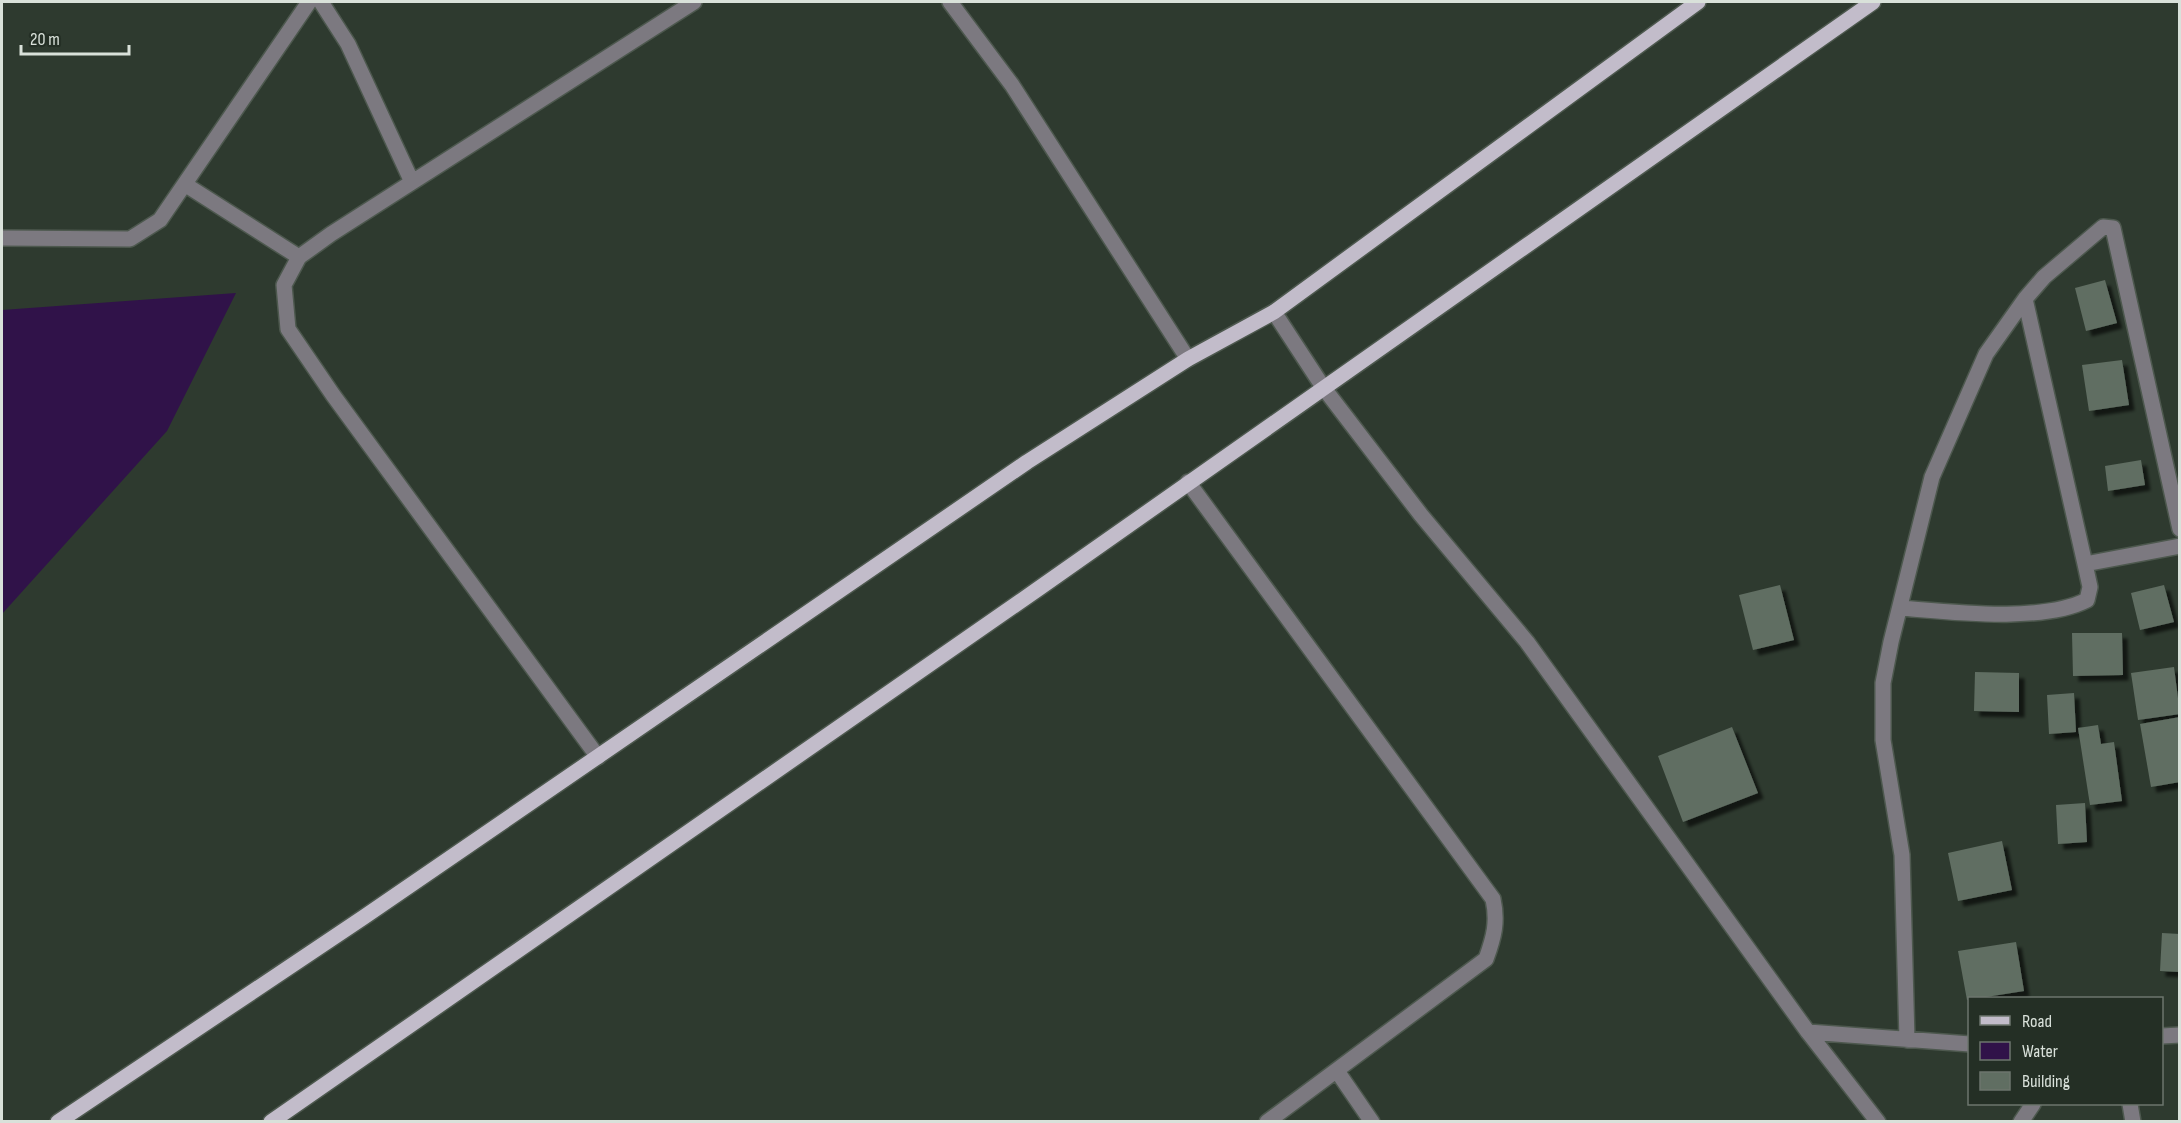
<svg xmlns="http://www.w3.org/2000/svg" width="2181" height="1123" font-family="'Sofia Sans Condensed',sans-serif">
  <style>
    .water { fill: #301249 }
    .building { fill: #606e62; filter: url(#shadow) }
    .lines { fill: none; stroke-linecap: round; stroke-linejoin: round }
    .minor-casing { stroke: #4d584e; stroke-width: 18 }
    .major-casing { stroke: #4d584e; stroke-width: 18 }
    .minor { stroke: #7c7980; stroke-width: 15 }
    .major { stroke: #c2bcca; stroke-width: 15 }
  </style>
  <defs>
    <filter id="shadow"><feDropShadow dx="5.5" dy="5.5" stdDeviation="1.5" flood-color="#0009"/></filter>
  </defs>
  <rect width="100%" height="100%" fill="#2e3a2f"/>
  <path class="water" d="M 236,293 L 167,431 L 2,614 L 2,310 Z"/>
  <path class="building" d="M 2105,280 L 2117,323 L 2086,331 L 2075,288 Z
    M 2122,360 L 2129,405 L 2089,411 L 2082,365 Z
    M 2141,460 L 2145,485 L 2108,491 L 2105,466 Z
    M 1780,585 L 1794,640 L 1753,650 L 1739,595 Z
    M 2164,585 L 2174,622 L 2140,630 L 2131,593 Z
    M 2072,633 L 2122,633 L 2123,675 L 2073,676 Z
    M 2174,667 L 2180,714 L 2138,720 L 2131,673 Z
    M 1975,672 L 2019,673 L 2019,712 L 1974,711 Z
    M 2074,693 L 2076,732 L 2049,734 L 2047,695 Z
    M 2180,717 L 2180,782 L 2151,787 L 2140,724 Z
    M 2098,725 L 2101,744 L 2114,742 L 2122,801 L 2090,805 L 2078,728 Z
    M 1732,727 L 1758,793 L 1683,822 L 1658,756 Z
    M 2085,803 L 2087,842 L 2058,844 L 2056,805 Z
    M 2002,841 L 2012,890 L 1958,901 L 1948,853 Z
    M 2162,933 L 2180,934 L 2180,972 L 2160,971 Z
    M 2016,942 L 2024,991 L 1967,1000 L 1958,951 Z"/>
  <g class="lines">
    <defs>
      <path id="minor" d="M 321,2 L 348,44 L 412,182
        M 950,2 L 1012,85 L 1188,359
        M 186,185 L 299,257
        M 2,238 L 130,239 L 160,220 L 309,2
        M 1274,312 L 1323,387 L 1421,515 L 1527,642 L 1808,1032 L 1878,1122
        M 1188,482 L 1493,899 C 1498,922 1494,937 1486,959 L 1267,1122
        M 2085,564 L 2180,546
        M 1901,608 C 1951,612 2042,623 2087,600 L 2090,587 L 2085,564 L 2025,299
        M 598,757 L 333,395 L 288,329 L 284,285 L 299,257 L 331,234 L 694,2
        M 1808,1032 L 1970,1044
        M 2162,1036 L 2180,1035
        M 1907,1040 L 1902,855 L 1883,740 L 1883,683 L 1891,642 L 1932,477 L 1986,354 L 2025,299 L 2044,277 L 2103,227 L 2113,228 L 2180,529
        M 1337,1071 L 1372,1122
        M 2130,1104 L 2133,1122
        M 2021,1122 L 2033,1104"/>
      <path id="major" d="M 58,1122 L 364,917 L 1027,462 L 1188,359 L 1274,312 L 1698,2
        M 271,1122 L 1038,589 L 1873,2"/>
    </defs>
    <use href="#minor" class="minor-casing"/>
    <use href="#major" class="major-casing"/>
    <use href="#minor" class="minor"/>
    <use href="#major" class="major"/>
  </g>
  <rect width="2181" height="1123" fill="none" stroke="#d9e1da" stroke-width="6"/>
  <rect x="1968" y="997" width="195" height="108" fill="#242f25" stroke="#6c766d" stroke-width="1.5"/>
  <rect x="1980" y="1016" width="30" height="9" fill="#c2bcca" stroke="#6c766d" stroke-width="1.5"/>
  <text x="2022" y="1027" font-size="18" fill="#d9e1da">Road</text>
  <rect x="1980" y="1042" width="30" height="18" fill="#301249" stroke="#6c766d" stroke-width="1.5"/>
  <text x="2022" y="1057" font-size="18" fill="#d9e1da">Water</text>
  <rect x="1980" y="1072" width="30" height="18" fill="#606e62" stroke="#6c766d" stroke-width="1.5"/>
  <text x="2022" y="1087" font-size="18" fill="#d9e1da">Building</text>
  <path d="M21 45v9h108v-9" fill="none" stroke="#d9e1da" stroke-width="3"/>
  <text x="30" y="45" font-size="18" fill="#d9e1da" stroke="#242f25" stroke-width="4.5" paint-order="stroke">20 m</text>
</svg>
